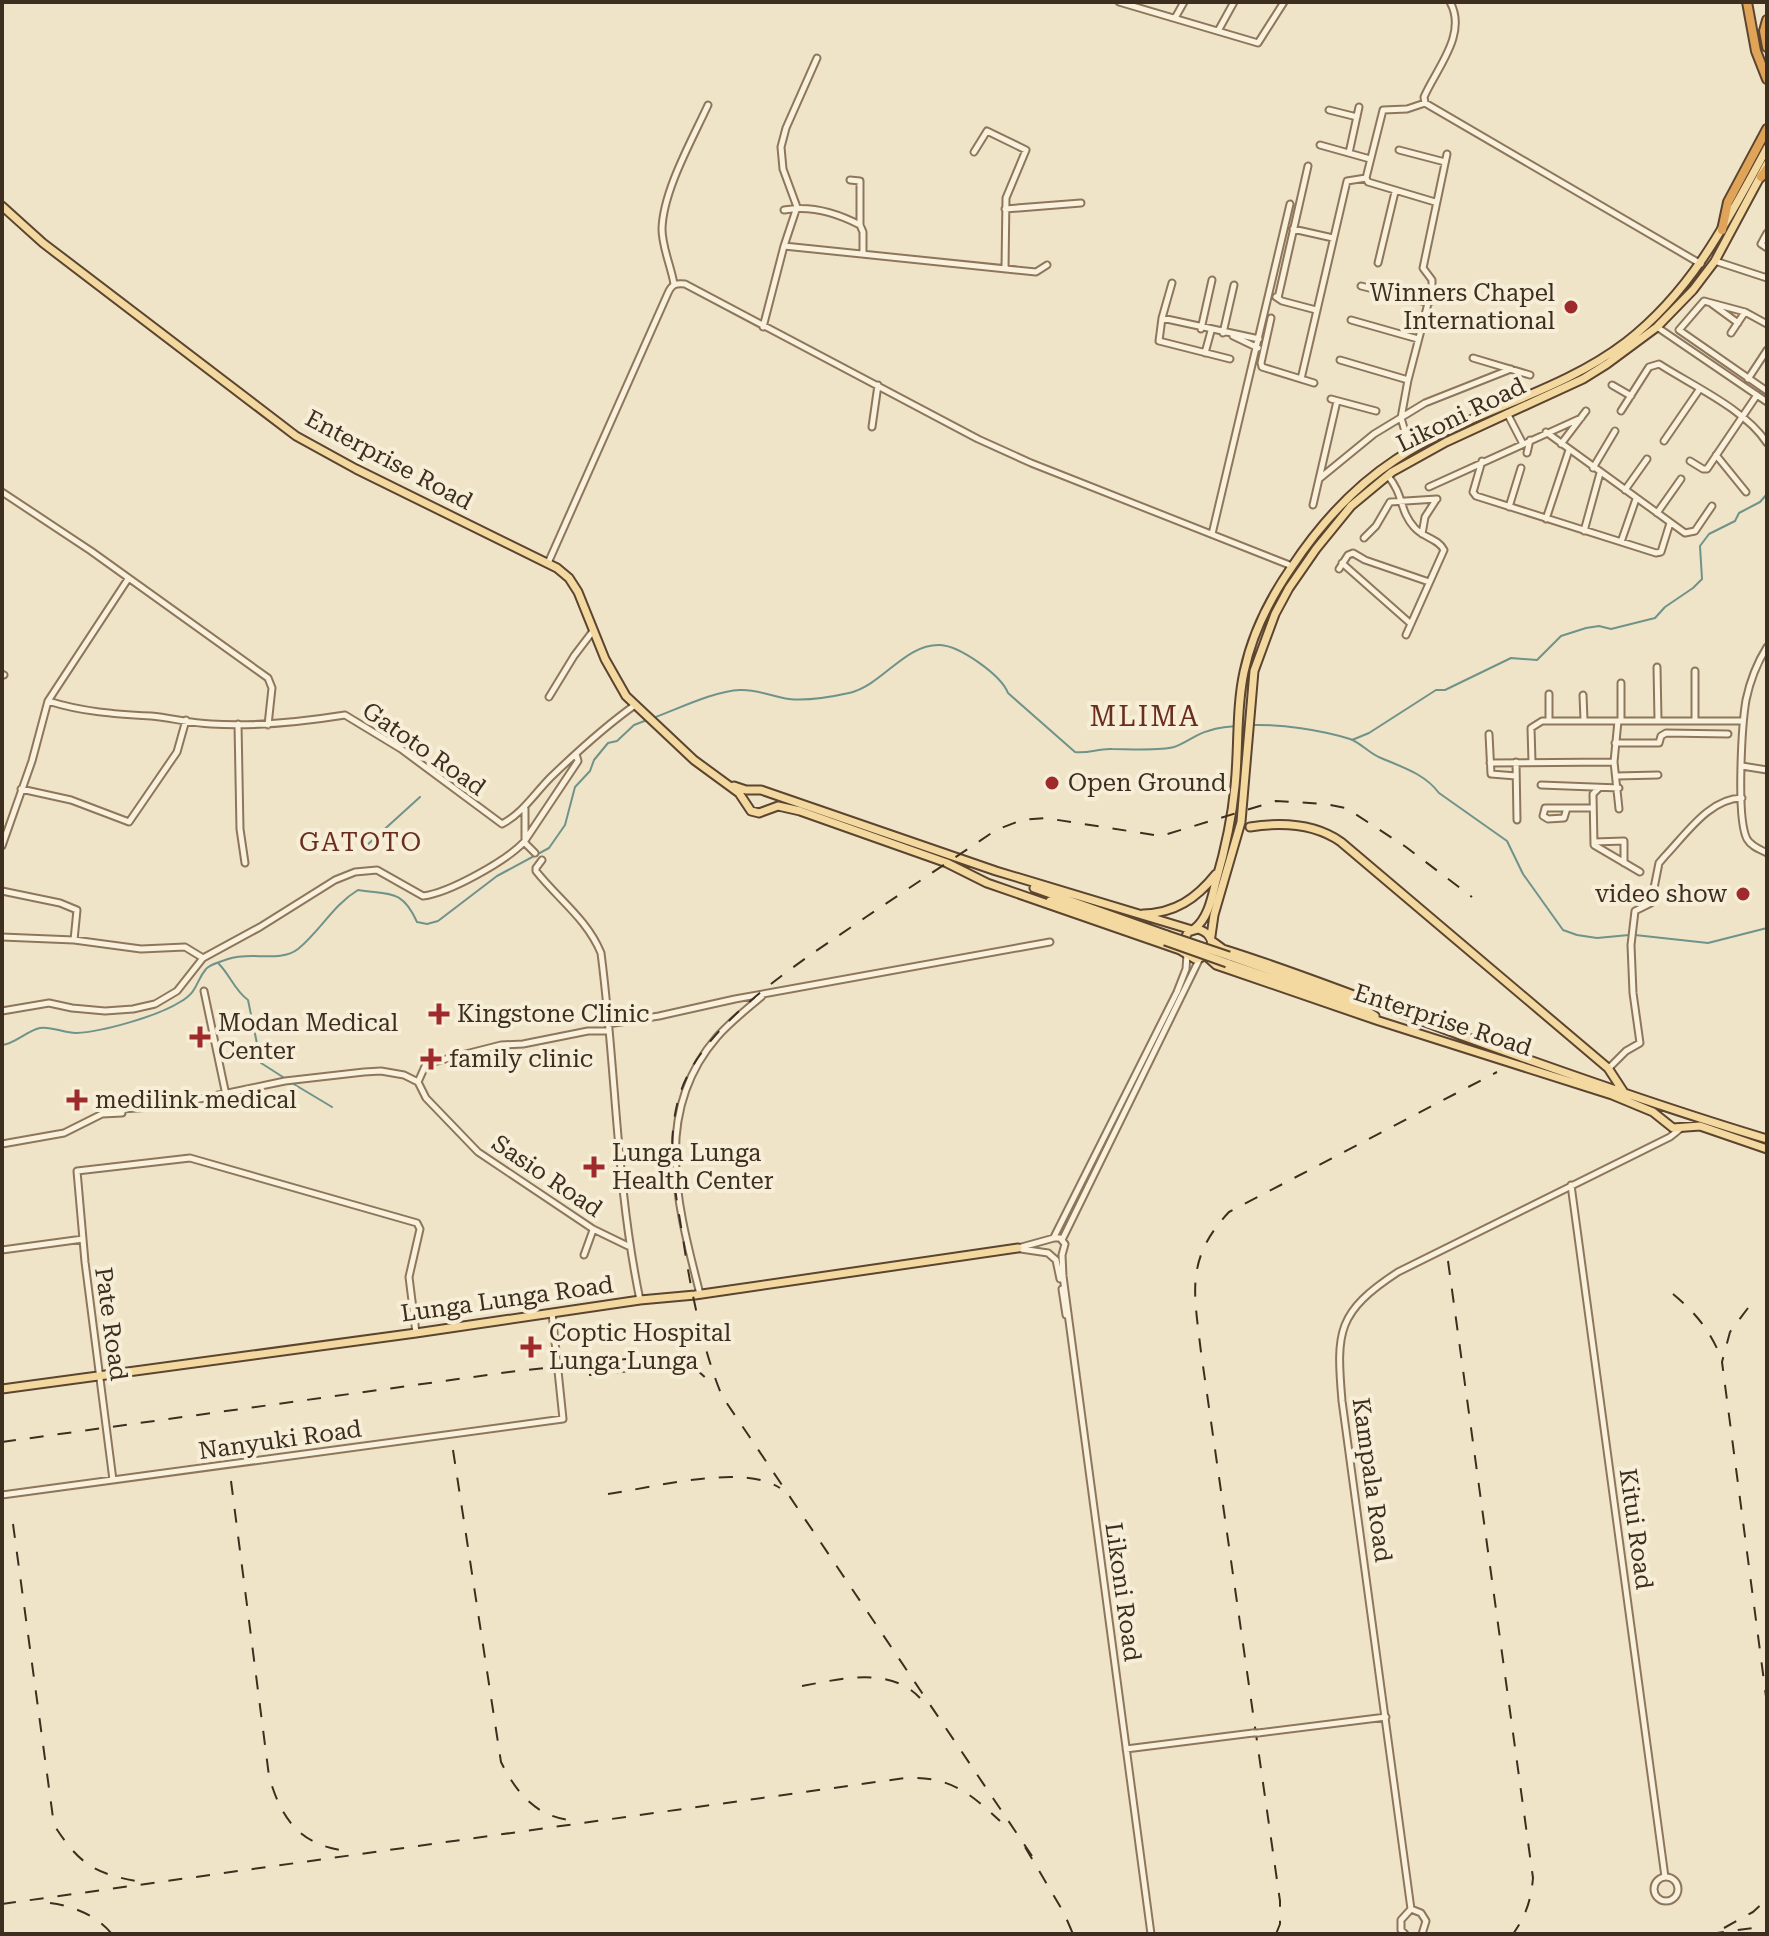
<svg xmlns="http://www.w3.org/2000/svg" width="1769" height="1936" font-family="'Roboto Serif',serif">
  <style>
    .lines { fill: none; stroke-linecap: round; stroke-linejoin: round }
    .stream { stroke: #6f938a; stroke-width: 2 }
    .minor-casing { stroke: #8d765c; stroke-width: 9 }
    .major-casing { stroke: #5b4430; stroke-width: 11 }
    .highway-casing { stroke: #5b4430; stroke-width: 12 }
    .minor { stroke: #faf1dc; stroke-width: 5 }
    .major { stroke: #f3d9a0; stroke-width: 7 }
    .highway { stroke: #e0a458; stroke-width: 8 }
    .rail { stroke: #3d2e20; stroke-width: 2; stroke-dasharray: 14 14; stroke-linecap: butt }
    .minor-bridge-casing { stroke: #8d765c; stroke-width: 9; stroke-linecap: butt }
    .major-bridge-casing { stroke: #5b4430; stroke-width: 11; stroke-linecap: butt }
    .minor-bridge { stroke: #faf1dc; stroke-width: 5 }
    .major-bridge { stroke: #f3d9a0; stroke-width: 7 }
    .poi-dot { fill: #9e2a2b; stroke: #f7eed8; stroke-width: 3 }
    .labels { text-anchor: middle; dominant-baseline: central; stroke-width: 8; stroke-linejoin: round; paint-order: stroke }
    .poi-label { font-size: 24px; fill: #3d2e20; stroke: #f7eed8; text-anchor: start }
    .street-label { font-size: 24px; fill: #3d2e20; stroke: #f7eed8 }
    .neighbourhood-label { font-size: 26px; letter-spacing: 2px; fill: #6b2e1e; stroke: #f7eed8 }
    .quarter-label { font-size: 28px; letter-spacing: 2px; fill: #6b2e1e; stroke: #f7eed8 }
  </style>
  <rect width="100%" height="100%" fill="#f0e4c8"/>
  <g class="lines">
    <path class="stream" d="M 653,718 C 678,709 714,691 740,690 C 757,689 773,697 789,699 C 808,701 831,697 849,693 C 883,685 904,644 940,645 C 960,646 1001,675 1008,693 L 1075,752 C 1088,754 1099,748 1112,749 C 1127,749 1161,751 1174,747 C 1186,743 1196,734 1208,731 C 1219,727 1233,726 1245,726
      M 1251,725 C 1281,724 1321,730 1350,739 C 1361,743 1370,754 1381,758 C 1402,767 1425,774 1439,793 L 1507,841 L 1523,874 L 1563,930 L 1577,935 L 1597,938 L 1629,935
      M 1352,740 L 1369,733 L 1436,690 L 1445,690 L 1511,658 L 1537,660 L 1561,636 L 1586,628 L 1599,626 L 1611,629 L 1655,618 L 1665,607 L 1693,588 L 1702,579 L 1700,546 L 1709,534 L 1735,521 L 1739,513 L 1760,502 L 1767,494
      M 366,846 L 420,797
      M 1635,935 L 1708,943 L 1767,928
      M 219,964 C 230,975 235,991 248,1000 L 261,1063 L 286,1079
      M 2,1045 C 15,1044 26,1031 40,1028 C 51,1026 64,1033 76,1033 C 102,1032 158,1016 180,1002 C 199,991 195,982 206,969 C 210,964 221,962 228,959 C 250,951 280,963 298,949 C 321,930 333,905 358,890 C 390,895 402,889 417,922 L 427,924 L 438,921 L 497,876 L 549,848 L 565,825 L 575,787 L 590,771 L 594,760 L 608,743 L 617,741 L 634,725 L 647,720
      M 292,1083 L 332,1107"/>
    <defs>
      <path id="minor" d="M 1119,2 L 1258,43 L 1284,2
        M 1450,2 C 1468,34 1436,69 1424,97 L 1425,103 L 1701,264
        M 1175,18 L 1184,2
        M 1218,31 L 1234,2
        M 1425,103 L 1407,109 L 1383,110 L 1366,178 L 1368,182 L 1435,202
        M 1329,110 L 1357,117
        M 1320,145 L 1370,159
        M 1399,150 L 1445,162
        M 974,152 L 987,131 L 1026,150 L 1006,198 L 1005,269
        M 1349,153 L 1359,107
        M 850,180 L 860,181 L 860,225
        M 1005,209 L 1081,203
        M 784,210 C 810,205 837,213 860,225 L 863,232 L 863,254
        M 1293,229 L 1333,238
        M 1767,233 L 1761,244 L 1767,248
        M 784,246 L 797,207 L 783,169 L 781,147 L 786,128 L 817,58
        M 1715,261 L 1767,278
        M 1378,263 L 1395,192
        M 1172,283 L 1162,318 L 1159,341 L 1230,359
        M 674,284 C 671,266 662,247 662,229 C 663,191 692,140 708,105
        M 1361,286 L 1429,303
        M 1276,297 L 1282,301 L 1316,310
        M 1278,298 L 1308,166
        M 1712,304 L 1738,323
        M 1162,318 L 1259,339
        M 1271,318 L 1261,363 L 1262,367 L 1314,383
        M 1351,320 L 1418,339
        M 1767,324 L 1745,312 L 1704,301 L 1679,330 L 1767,391
        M 763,327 L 784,246 L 1036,272 L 1047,265
        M 1657,327 L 1767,402
        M 1201,329 L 1212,280
        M 1223,333 L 1234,285
        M 1731,333 L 1745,312
        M 1233,336 L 1258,348
        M 1205,353 L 1211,331
        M 1473,358 L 1530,375
        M 1340,360 L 1408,380
        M 1301,379 L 1347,181 L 1366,178
        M 1748,379 L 1767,350
        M 1612,385 L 1631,396
        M 1331,399 L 1376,411
        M 1621,411 L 1649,367 L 1659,364 C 1693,386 1745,409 1767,443
        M 1507,413 L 1522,442
        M 872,427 L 878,385
        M 1546,432 L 1685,533 L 1695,531 L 1712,506
        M 1664,441 L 1699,390
        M 1561,444 L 1586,411
        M 1414,448 L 1407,438 L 1401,418 L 1408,380 L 1432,288 L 1432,280 L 1423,268 L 1447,154
        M 1527,453 L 1530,440
        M 1716,455 L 1746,492
        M 1482,461 L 1473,492 L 1476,496 L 1656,553 L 1661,552 L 1670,523
        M 1690,461 L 1703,469 L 1707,469 L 1757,395
        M 1593,468 L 1615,431
        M 1388,476 C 1404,495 1399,510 1414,527 C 1423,538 1438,538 1444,550 L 1406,635
        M 1319,479 L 1374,434 L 1425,403 L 1511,369
        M 1429,487 L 1581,418
        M 1625,490 L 1647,459
        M 2,492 L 91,551 L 268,678 L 272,688 L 268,725
        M 1313,505 L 1337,401
        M 1509,507 L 1521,468
        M 1657,513 L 1681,479
        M 1546,519 L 1569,450
        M 1584,531 L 1600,473
        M 1212,534 L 1290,204
        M 1422,534 L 1425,517 L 1436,500
        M 1364,538 L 1376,526 L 1390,502 L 1437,499
        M 1621,542 L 1636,499
        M 548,563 L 668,293 C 672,284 676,283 685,284 L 978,439 L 1031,463 L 1292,566
        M 1342,563 L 1411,624
        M 1339,569 L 1348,555 L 1353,553 L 1365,560 L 1429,582
        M 1767,647 C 1757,663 1750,681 1746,700 C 1742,724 1736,818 1747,839 C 1751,846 1759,849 1767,853
        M 1657,667 L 1658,720
        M 1695,671 L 1695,721
        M 2,674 L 4,675
        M 1621,683 L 1621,720
        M 1549,694 L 1549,721
        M 1583,695 L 1584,720
        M 549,697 L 574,656 L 593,631
        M 48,701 C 83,712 114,714 151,716 C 171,718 191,723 211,724 C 257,727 301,722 345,715 L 401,749 L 502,824 C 522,814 535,793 551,777 C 578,751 604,727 635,705
        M 238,724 L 240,829 L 245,863
        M 1489,734 L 1491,774 L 1516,776
        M 1615,743 L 1659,743 L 1661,736 L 1666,733 L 1728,734
        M 1516,762 L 1517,820
        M 1532,762 L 1531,728 L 1542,721 L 1617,721
        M 1490,763 L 1614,762
        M 1742,766 L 1767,770
        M 1616,776 L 1658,775
        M 1541,785 L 1619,788
        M 21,789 L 71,800 L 129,822 L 177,752 L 186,720
        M 1598,789 L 1593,794 L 1594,845 L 1640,872
        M 1567,808 L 1564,818 L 1548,819 L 1543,816 L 1545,808 L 1593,808
        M 1619,809 L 1614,762 L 1618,721 L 1743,721
        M 525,838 L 525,809
        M 524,842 L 535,853
        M 1594,842 L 1624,841 L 1624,863
        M 2,846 L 32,761 L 48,701 L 128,579
        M 542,860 L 536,868 L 536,871 C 558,899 587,919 601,953 C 616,1069 616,1185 640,1300
        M 2,891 L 60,903 L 77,910 L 74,940
        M 2,937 L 74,940 L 141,949 L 185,947 L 203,958
        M 204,991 L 226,1095
        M 2,1011 L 49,1003 L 72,1008 L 105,1011 L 133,1009 L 155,1004 L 177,991 L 203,958 L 260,927 L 335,880 L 355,872 L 377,870 L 423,896 C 449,893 506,861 524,842 L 578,761 L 576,754
        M 608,1024 L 659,1016 L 735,999 L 1050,942
        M 1608,1069 L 1626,1051 L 1640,1043 L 1633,993 L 1631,945 L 1635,911 L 1651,903 L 1659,863 L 1665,856 C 1686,834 1710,798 1742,798
        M 418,1082 L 426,1064 L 501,1045 L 523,1044 L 588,1031 L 608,1031
        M 2,1144 L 64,1133 L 102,1114 L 122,1113 L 122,1109 L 166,1106 L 285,1081 L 364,1072 L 381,1071 L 404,1075 L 418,1082 L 426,1098 L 478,1152 L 593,1229 L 628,1246
        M 1571,1185 L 1665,1877
        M 1054,1237 L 1177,992 L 1186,969 L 1187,954
        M 1062,1240 L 1200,958
        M 1018,1248 L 1054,1238 L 1060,1238 L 1065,1244 L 1062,1255 L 1063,1276 L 1151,1934
        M 1021,1249 L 1048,1253
        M 2,1250 L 83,1239
        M 1048,1253 L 1056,1260 L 1060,1279
        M 584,1255 L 593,1230
        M 1062,1289 L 1066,1315
        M 700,1294 C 678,1207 651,1113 717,1037 C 730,1022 747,1009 762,996
        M 113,1480 L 85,1262 L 77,1171 L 190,1158 L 417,1223 L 420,1229 L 409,1277 L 416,1333
        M 2,1495 L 563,1419 L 552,1313
        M 1258,1733 L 1386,1717
        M 1126,1749 L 1253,1733
        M1654 1889a12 12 0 1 1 24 0a12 12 0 1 1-24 0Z
        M 1411,1909 L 1342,1401 C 1336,1331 1337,1312 1398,1272 L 1670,1137 L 1680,1129
        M 1405,1934 L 1401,1930 L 1401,1920 L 1411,1909 L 1421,1913 L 1426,1921 L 1422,1934"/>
      <path id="major" d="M 2,206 L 43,243 L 296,436 L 356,469 L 557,568 L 569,578 L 578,592 L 605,659 L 626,696 L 694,760 L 739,793 L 751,811 L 759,813 L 778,806 L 800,811 L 947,863 L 987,883 L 1180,950 L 1195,959 C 1215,956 1218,935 1198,929 L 1188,932 L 1182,945 L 1186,953
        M 734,786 L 746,790 L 761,790 L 996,871 L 1192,930
        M 1250,827 C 1282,822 1314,823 1341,842 L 1608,1068 L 1623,1091
        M 1034,888 L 1167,935
        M 1050,901 L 1163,940
        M 1143,914 C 1175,913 1196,899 1216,874
        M 1194,929 C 1208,919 1212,897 1216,881 C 1225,850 1232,818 1235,786 C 1239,748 1236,709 1244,672 C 1252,634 1269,600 1291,568 C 1318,527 1354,487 1395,460 C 1467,411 1557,395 1626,342 C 1692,291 1728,220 1767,148
        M 1211,936 L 1214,915 L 1241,822 L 1254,671 L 1275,614 L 1289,588 L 1316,549 L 1351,506 L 1392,472 L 1446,442 L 1583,379 L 1607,364 L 1657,327 L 1693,290 L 1715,261 L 1767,164
        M 1212,941 L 1223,949 C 1303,974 1379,1005 1457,1034 C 1559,1071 1663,1108 1767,1139
        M 1229,956 L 1369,1005 L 1379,1006
        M 1207,957 L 1216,965 L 1379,1021 L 1612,1095 L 1653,1112 L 1673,1128 L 1700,1126 L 1767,1149
        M 1227,963 L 1367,1011 L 1375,1016
        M 2,1389 L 416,1333 L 640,1300 L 695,1295 L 1018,1248"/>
      <path id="highway" d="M 1747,2 L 1756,51 L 1767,79
        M 1767,20 L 1764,31 L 1767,47
        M 1761,177 L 1767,169
        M 1722,230 L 1728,202 L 1767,129"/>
    </defs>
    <use href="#minor" class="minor-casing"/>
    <use href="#major" class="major-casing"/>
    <use href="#highway" class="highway-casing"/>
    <use href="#minor" class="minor"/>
    <use href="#major" class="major"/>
    <use href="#highway" class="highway"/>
    <path class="rail" d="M 1448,1261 L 1533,1878 C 1531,1900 1526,1916 1513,1934
      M 1673,1294 C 1697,1314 1711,1332 1722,1360
      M 1748,1308 L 1730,1332 L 1722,1362 L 1767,1704
      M 589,1375 L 661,1368 L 694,1379
      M 2,1442 L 509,1372 L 653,1356 C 682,1359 694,1364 714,1387
      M 453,1450 L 501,1762 C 516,1792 535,1816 570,1820
      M 231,1481 L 269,1776 C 281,1819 300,1846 348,1851
      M 608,1494 C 652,1488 742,1463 780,1488
      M 13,1524 L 54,1825 C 78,1862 92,1873 136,1881
      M 802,1686 C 840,1679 890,1666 920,1698
      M 1025,1847 L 1064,1913 L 1073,1934
      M 1032,1856 L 722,1396 C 703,1350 690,1288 683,1238 C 675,1191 665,1141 680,1094 C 703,1021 805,959 866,917 C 909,888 953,859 996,830 L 1022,820 L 1045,818 L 1161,836 L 1276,801 L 1326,804 L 1346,808 L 1406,847 L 1472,897
      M 50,1903 C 73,1906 96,1915 112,1934
      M 2,1904 L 905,1778 C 949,1776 969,1792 1000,1821
      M 1724,1928 L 1753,1912 L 1767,1899
      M 1276,1934 L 1280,1924 L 1280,1901 L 1201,1352 C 1194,1292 1185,1259 1229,1212 L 1497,1072
      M 1710,1934 L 1767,1926"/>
    <defs>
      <path id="minor-bridge" d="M 1253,1733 L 1258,1733"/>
      <path id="major-bridge" d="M 1167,935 L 1229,956
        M 1165,941 L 1227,963"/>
    </defs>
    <use href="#minor-bridge" class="minor-bridge-casing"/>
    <use href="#major-bridge" class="major-bridge-casing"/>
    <use href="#minor-bridge" class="minor-bridge"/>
    <use href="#major-bridge" class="major-bridge"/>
  </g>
  <g class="poi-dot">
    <circle cx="1571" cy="307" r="8"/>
    <circle cx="1052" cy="783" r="8"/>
    <circle cx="1743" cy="894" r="8"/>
    <path d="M435 1002h8v8h8v8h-8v8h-8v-8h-8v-8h8z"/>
    <path d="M196 1025h8v8h8v8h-8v8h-8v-8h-8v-8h8z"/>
    <path d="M427 1047h8v8h8v8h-8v8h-8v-8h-8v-8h8z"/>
    <path d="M73 1088h8v8h8v8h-8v8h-8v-8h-8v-8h8z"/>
    <path d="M590 1155h8v8h8v8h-8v8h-8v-8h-8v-8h8z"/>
    <path d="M527 1335h8v8h8v8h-8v8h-8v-8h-8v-8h8z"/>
  </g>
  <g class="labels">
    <g class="poi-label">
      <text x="1555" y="293" text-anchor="end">Winners Chapel<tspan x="1555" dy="28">International</tspan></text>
      <text x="1068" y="783">Open Ground</text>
      <text x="1727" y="894" text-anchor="end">video show</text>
      <text x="457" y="1014">Kingstone Clinic</text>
      <text x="218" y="1023">Modan Medical<tspan x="218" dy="28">Center</tspan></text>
      <text x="449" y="1059">family clinic</text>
      <text x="95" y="1100">medilink medical</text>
      <text x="612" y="1153">Lunga Lunga<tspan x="612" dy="28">Health Center</tspan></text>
      <text x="549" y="1333">Coptic Hospital<tspan x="549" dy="28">Lunga Lunga</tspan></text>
    </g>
    <g class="street-label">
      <text transform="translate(1461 415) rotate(-26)">Likoni Road</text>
      <text transform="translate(389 460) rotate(28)">Enterprise Road</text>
      <text transform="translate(424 749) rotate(35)">Gatoto Road</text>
      <text transform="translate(1443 1020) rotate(18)">Enterprise Road</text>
      <text transform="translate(547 1176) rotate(34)">Sasio Road</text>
      <text transform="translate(507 1299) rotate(-8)">Lunga Lunga Road</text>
      <text transform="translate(111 1324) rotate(82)">Pate Road</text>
      <text transform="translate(280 1440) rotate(-8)">Nanyuki Road</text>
      <text transform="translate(1372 1480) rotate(82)">Kampala Road</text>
      <text transform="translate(1636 1529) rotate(82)">Kitui Road</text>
      <text transform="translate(1123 1592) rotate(82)">Likoni Road</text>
    </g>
    <g class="neighbourhood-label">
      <text x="361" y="842">GATOTO</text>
    </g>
    <g class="quarter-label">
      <text x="1145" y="716">MLIMA</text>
    </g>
  </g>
  <rect width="1769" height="1936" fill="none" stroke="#3d2e20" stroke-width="8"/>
</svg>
